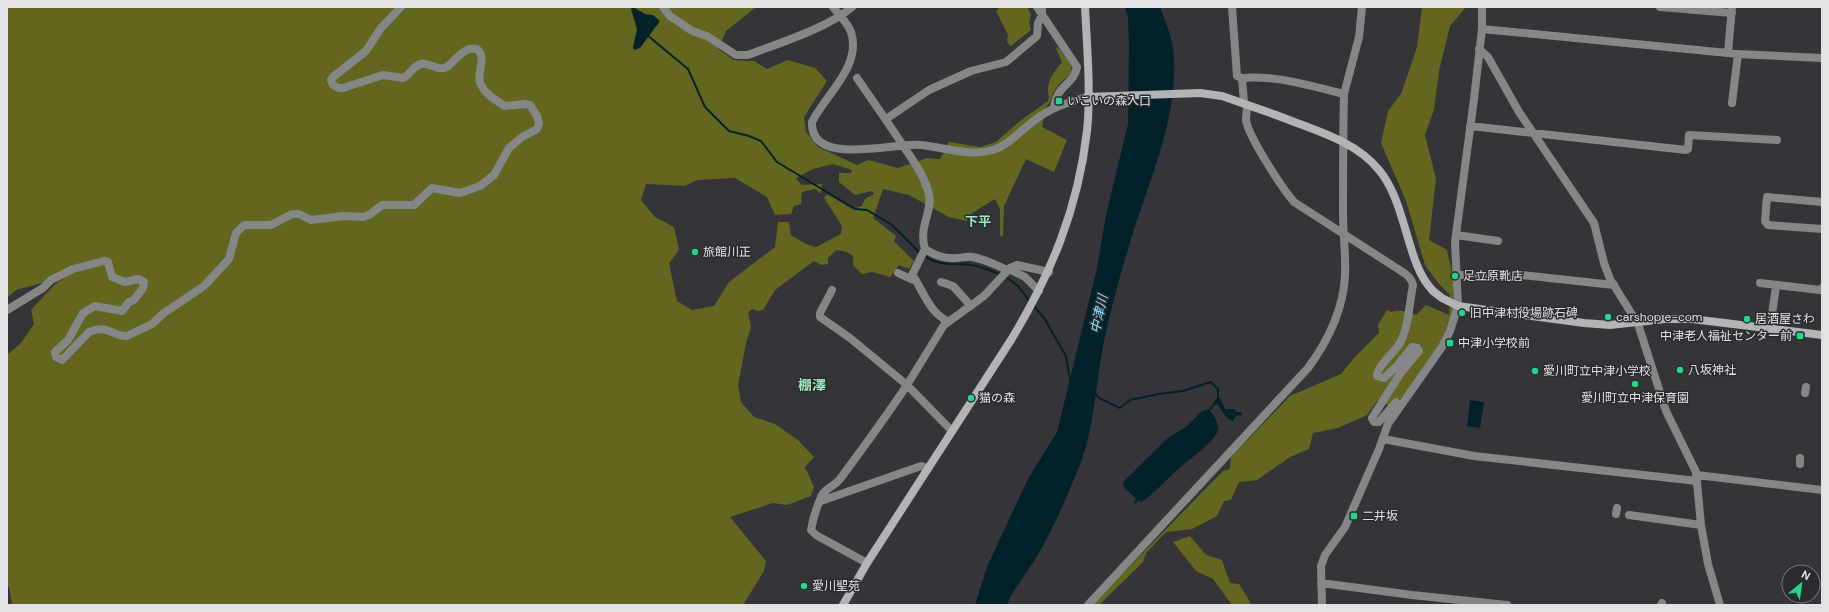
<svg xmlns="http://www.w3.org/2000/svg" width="1829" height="612" font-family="'DM Sans','Noto Sans JP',sans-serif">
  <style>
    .forest { fill: #63661e; fill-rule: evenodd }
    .water { fill: #032128 }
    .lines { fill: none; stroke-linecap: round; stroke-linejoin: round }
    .stream { stroke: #032128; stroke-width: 2 }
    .street { stroke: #858787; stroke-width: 8 }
    .secondary { stroke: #b1b5b5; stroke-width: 8 }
    .secondary-bridge { stroke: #b1b5b5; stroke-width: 8 }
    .poi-dot { fill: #22d887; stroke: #2b2b2f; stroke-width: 1.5 }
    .labels { text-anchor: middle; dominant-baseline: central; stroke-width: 3; stroke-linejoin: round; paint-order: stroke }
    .poi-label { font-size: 12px; fill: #e2e2e4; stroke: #2b2b2f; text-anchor: start }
    .neighbourhood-label { font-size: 13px; font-weight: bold; fill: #9be8b9; stroke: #2b2b2f }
    .water-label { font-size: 13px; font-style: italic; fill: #84e7fe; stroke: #2b2b2f }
    .quarter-label { font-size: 14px; font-weight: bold; fill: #9be8b9; stroke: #2b2b2f }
  </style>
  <rect width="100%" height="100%" fill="#353539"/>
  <path class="forest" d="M 7,7 L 756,7 L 726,31 L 718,49 L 734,60 L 754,61 L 767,69 L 788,60 L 815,68 L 827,81 L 804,117 L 806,132 L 818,147 L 857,165 L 868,160 L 898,168 L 927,158 L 940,159 L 949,142 L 980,147 L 996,142 L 1020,121 L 1048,101 C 1050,96 1047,93 1048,88 C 1049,77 1056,70 1062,62 L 1056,48 L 1058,47 L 1071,65 L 1072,73 C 1065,79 1058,84 1054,92 C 1050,99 1051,103 1045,108 L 1042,127 L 1067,140 L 1054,172 L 1026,159 L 1004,206 L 1003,236 L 1000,236 L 1000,209 L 995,199 L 972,213 L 966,221 L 949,217 L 909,195 L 883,189 L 873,218 L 896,236 L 894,241 L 914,261 L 909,269 L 899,265 L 890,277 L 872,272 L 862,274 L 853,265 L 853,256 L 847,252 L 836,250 L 828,258 L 828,264 L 821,265 L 814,261 L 775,290 L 763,310 L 758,311 L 752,309 L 748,313 L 751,327 L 746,343 L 738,385 L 741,402 L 754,417 L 775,424 L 798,440 L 814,457 L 805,467 L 814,487 L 811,496 L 787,505 L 773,503 L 730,517 L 766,561 L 764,571 L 743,605 L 12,605 L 9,587 L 7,585 L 7,355 L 21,343 L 34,324 L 31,310 L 55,284 L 75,271 L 73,266 L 42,283 L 16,290 L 7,298 ZM 833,164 L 852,170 L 851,173 L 839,173 L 839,182 L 855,195 L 872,191 L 874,194 L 865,199 L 862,206 L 852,209 L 827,194 L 824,198 L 842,226 L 841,234 L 816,247 L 806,244 L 791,235 L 789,222 L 778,222 L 775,247 L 729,282 L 714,306 L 692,310 L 677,301 L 669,263 L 679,250 L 674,227 L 655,217 L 641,200 L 646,184 L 685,186 L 697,180 L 735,178 L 767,197 L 775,215 L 791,214 L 794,206 L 801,204 L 802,192 L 815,189 L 821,194 L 822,184 L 801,185 L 796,178 L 813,169 Z
    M 1000,7 L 1027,7 L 1031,15 L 1029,22 L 1031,30 L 1011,46 L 1007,42 L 1008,35 L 996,11 Z
    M 1422,7 L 1466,7 L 1450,26 L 1439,71 L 1434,110 L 1425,135 L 1436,179 L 1429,240 L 1447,250 L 1453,277 L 1453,316 L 1439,346 L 1414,383 L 1393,407 L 1377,401 L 1367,415 L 1338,428 L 1313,433 L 1309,449 L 1290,457 L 1257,480 L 1239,482 L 1231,500 L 1224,501 L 1217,516 L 1192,529 L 1166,532 L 1146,553 L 1143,562 L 1099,605 L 1092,605 L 1223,471 L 1230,469 L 1231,457 L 1290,396 L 1341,374 L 1353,359 L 1379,333 L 1378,325 L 1387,310 L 1391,312 C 1400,309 1407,312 1416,315 L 1426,305 L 1449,315 L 1450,295 L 1438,283 L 1425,265 L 1406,201 L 1381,143 L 1388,111 L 1401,94 L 1417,47 Z
    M 1190,536 L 1206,555 L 1222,560 L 1230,583 L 1239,584 L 1252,605 L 1232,605 L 1213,579 L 1196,571 L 1173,542 Z"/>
  <path class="water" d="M 633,7 L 645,14 L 653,15 L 660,21 L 640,48 L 634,50 L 633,47 L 637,29 L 631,9 Z
    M 1125,7 L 1160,7 C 1166,24 1174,40 1174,59 C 1177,121 1149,181 1131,239 C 1121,272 1111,308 1104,341 C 1096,380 1095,424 1081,462 C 1069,492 1056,523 1040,551 C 1030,570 1015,585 1007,605 L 975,605 L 987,567 L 998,543 L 1028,479 L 1057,432 L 1097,268 L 1106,215 L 1128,124 L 1129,46 L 1128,17 Z
    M 1217,398 L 1220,398 L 1225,409 L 1235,409 L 1236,412 L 1241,412 L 1242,415 L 1236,416 L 1233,421 C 1226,419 1222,411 1218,404 L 1215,405 L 1213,403 Z
    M 1470,400 L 1484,402 L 1480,428 L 1467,426 Z
    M 1208,409 C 1213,413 1219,423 1218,430 C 1215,442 1187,461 1178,469 C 1167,479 1157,490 1146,499 L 1141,502 L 1138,501 L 1136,504 L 1134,502 L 1136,499 L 1125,488 L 1122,483 L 1169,437 L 1186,427 L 1202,411 Z"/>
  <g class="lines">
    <path class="stream" d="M 647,35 L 688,69 L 705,107 L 729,131 L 749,136 L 761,141 L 777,162 L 855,209 L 867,210 L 892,225 L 920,253
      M 924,255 C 937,267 956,263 972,265 C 982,267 992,271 1002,275
      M 1006,277 L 1018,286 L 1030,302
      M 1033,305 L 1044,318 L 1066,356 L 1070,380
      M 1094,392 L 1099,398 L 1120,408 L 1130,400 L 1159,394 L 1183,391 L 1211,382 L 1218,389 L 1218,399
      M 1209,411 L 1216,402"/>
    <path class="street" d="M 663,7 L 670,16 L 692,31 L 707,36 L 736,55 L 748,55 C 779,43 828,28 852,7
      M 833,7 C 839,15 848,23 851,32 C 862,66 826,94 812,122 C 810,168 895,142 921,145 C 944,147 969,157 993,150 C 1009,145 1021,130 1035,120 C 1050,108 1069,102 1087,97
      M 1037,7 L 1077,67 C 1074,85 1056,85 1054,108
      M 1232,7 L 1237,76 L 1242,78
      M 1362,7 L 1359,37 L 1344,94 C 1311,86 1276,75 1242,78 L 1244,103 L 1247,107 C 1247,111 1246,116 1246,120 C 1248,136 1282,188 1294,202 L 1398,269 C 1405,274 1411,276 1413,285 C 1409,304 1409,330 1398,346 C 1393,353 1376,368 1377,376 L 1384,378 L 1397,366 L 1412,347 L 1417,348 L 1419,351 L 1400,374 L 1372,418 L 1374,422 L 1379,422 L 1396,402
      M 1660,7 L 1732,13
      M 1482,29 L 1482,7
      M 1479,49 L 1488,57 L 1519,112 L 1594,223 L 1604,263 L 1610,279 L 1638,324 L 1666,411 L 1696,472 L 1701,525 L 1708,564 L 1720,605
      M 1728,53 L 1732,7
      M 857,78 C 872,100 887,121 902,144 C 912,159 925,176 929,195 C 933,210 918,228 925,249
      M 1732,103 L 1738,54
      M 886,119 L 929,90 L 971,71 L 1006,62 L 1037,36 L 1038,23 L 1042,15 L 1042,7
      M 1470,126 L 1686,150 L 1688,149 L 1689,135 L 1777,140
      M 1822,202 L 1767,197 L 1765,221 L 1768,225 L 1822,229
      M 1456,235 L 1498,241
      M 1009,269 L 1025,277 L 1039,291
      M 898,273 L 913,280 L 915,279 C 924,294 932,315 948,321
      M 1458,275 L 1522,275 L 1614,285
      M 915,279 L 912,275 L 925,249 C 935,256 944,259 957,258 C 962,258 966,256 972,257 C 985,259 996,265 1007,270
      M 941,282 L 953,286 L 971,306
      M 1760,283 L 1820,290 L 1822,288
      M 832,290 L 820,313 L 820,317 L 850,338 L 907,385 L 944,325 L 984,296 L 1010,268 L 1017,265 L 1049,272
      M 7,310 L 43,288 L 51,280 L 73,269 L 104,261 L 108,262 L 112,277 L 125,282 L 139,279 L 144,282 L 143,288 L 134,300 L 129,302 L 122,311 L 95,306 L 83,313 L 68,340 L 55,352 L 56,357 L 62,360 L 89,332 C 108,324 111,336 127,336 L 152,324 L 164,313 L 204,286 L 229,259 L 236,233 L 244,225 L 271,225 L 292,214 L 299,214 L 311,220 L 344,216 L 363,217 L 369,215 L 382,205 L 414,205 L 432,188 L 460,193 L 480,186 L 494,175 L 509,148 L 522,137 L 537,129 L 539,123 L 537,116 L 530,105 L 524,104 L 505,106 C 496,100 486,95 481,85 C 475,74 488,58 477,49 C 464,46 457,59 448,66 C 439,73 431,62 421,64 C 413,66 410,75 403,78 L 383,75 L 343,88 L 339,88 L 333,85 L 331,80 L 333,77 L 366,51 L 381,28 L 401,7
      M 1770,329 L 1776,286
      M 1805,393 L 1806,387
      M 1383,439 L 1474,456 L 1697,481
      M 1800,464 L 1800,458
      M 1697,475 L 1822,490
      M 821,501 L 921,466 L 928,469
      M 1616,514 L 1617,508
      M 1629,515 L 1701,525
      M 867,563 L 816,535 L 811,530 C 813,518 817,506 822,495 C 826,488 836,485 840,479 C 863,448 886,417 907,385 L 952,431
      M 1321,583 L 1412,595 L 1507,605
      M 1088,605 L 1308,368 C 1328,341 1343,311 1345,276 C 1346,255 1343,234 1343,213 C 1343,173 1343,134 1344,94
      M 1322,605 L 1321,566 L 1325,555 L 1345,527 L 1379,449 L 1388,424 L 1442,347 L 1450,331 L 1458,306 L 1455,242 L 1474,99 L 1482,29 L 1738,54 L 1822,58
      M 1661,605 L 1662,603"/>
    <path class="secondary" d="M 1087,97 L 1200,93 L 1222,96 L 1276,115
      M 1433,291 L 1442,298 L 1458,306 L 1584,323 L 1610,325 L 1665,319 L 1692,319 L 1822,335
      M 843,605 L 867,563 L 1011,340 C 1051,274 1078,209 1087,131 C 1091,93 1087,46 1085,7"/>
    <path class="secondary-bridge" d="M 1276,115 C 1311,129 1355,140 1379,170 C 1393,187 1399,208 1405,228 C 1412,251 1417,274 1433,291"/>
  </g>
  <g class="poi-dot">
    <rect x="1055" y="97" width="8" height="8" rx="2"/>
    <circle cx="695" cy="252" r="4"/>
    <circle cx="1455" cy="276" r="4"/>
    <circle cx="1462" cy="313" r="4"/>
    <circle cx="1608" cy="317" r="4"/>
    <circle cx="1747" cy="319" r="4"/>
    <rect x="1796" y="332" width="8" height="8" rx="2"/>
    <rect x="1446" y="339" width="8" height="8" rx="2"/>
    <circle cx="1680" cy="370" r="4"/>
    <circle cx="1535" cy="371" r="4"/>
    <circle cx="1635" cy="384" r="4"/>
    <circle cx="971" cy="398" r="4"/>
    <rect x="1350" y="512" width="8" height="8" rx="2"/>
    <circle cx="804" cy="586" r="4"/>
  </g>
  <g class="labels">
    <g class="poi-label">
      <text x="1067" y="101">いこいの森入口</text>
      <text x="703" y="252">旅館川正</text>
      <text x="1463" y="276">足立原靴店</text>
      <text x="1470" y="313">旧中津村役場跡石碑</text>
      <text x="1616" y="317">carshop e-com</text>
      <text x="1755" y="319">居酒屋さわ</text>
      <text x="1792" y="336" text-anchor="end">中津老人福祉センター前</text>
      <text x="1458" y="343">中津小学校前</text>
      <text x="1688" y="370">八坂神社</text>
      <text x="1543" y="371">愛川町立中津小学校</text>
      <text x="979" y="398">猫の森</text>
      <text x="1635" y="398" text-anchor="middle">愛川町立中津保育園</text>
      <text x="1362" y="516">二井坂</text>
      <text x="812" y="586">愛川聖苑</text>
    </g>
    <g class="neighbourhood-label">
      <text x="978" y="221">下平</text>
    </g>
    <g class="water-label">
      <text transform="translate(1099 314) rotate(-78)">中津川</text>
    </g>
    <g class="quarter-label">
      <text x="812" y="385">棚澤</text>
    </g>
  </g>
  <rect width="1829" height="612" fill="none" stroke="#e2e2e4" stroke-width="16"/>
  <g transform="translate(1801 584) rotate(29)"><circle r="19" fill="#2b2b2f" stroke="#747477"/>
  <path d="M0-3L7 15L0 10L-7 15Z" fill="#22d887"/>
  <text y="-6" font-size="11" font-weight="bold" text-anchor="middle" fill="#e2e2e4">N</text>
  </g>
</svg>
